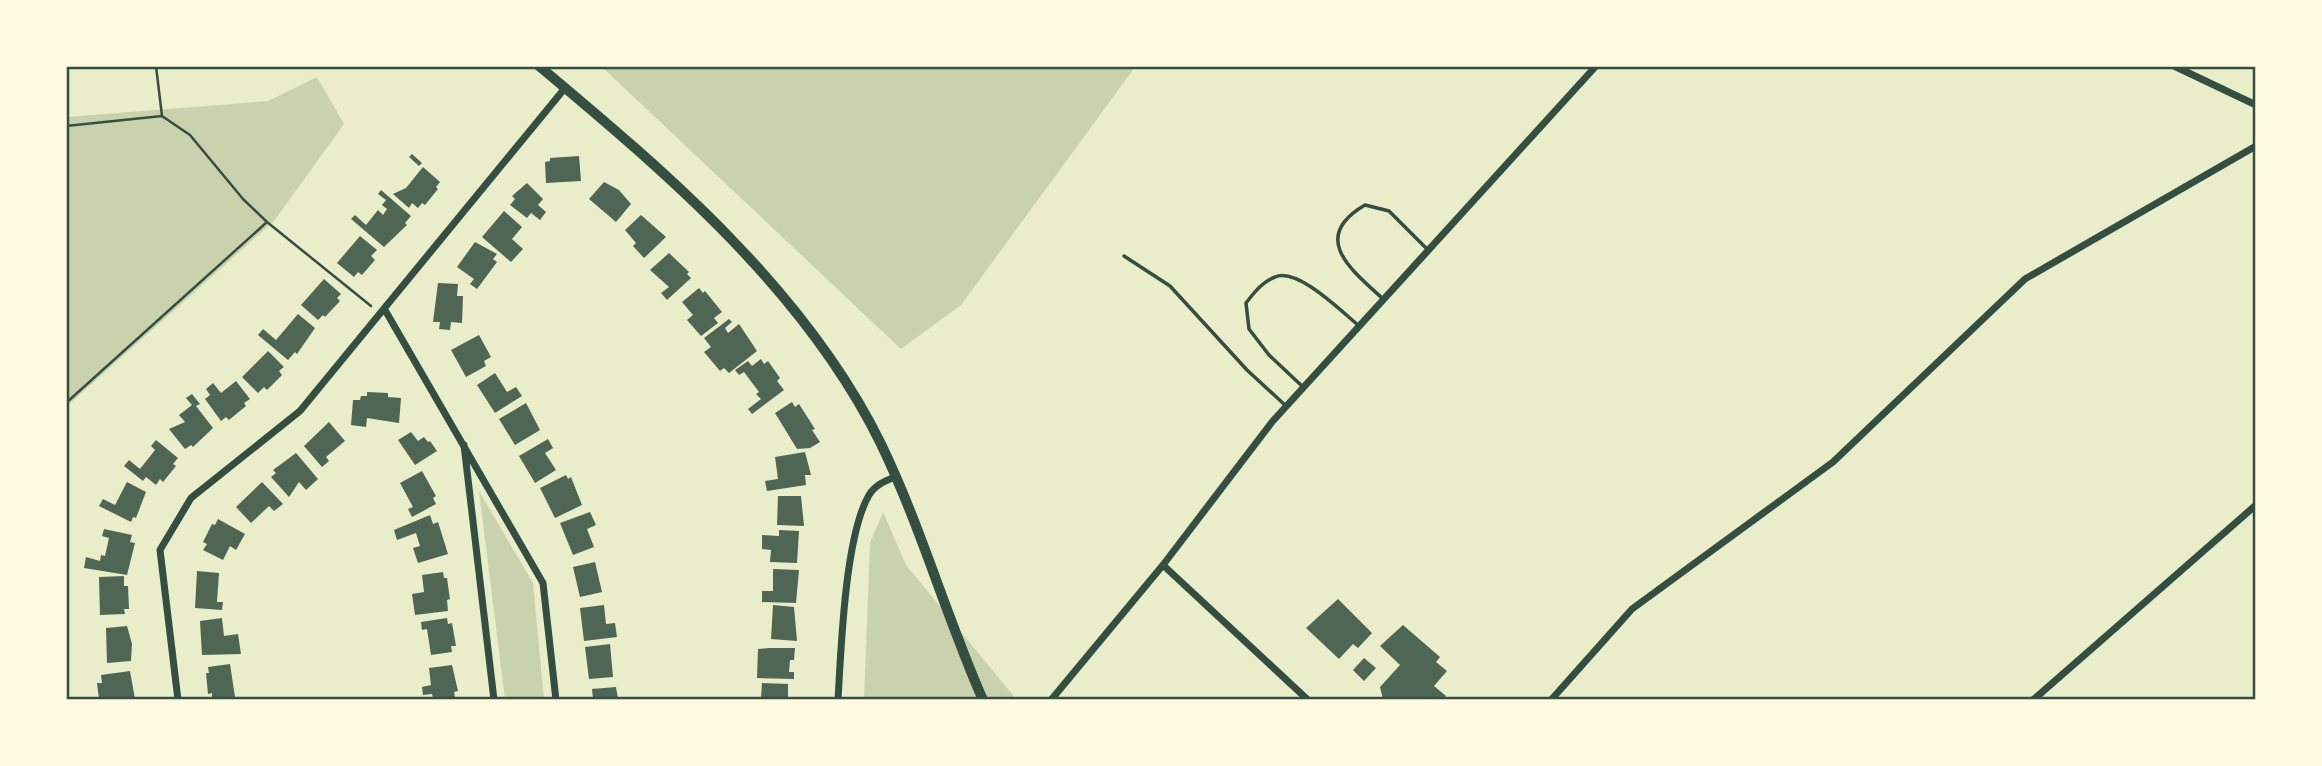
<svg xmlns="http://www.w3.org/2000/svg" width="2322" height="766" font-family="Jost,sans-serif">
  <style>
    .green { fill: #cad2ad }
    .building { fill: #4f6655 }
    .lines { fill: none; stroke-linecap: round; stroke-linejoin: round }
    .path { stroke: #344e41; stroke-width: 2.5 }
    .service { stroke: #344e41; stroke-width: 3.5 }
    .minor { stroke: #344e41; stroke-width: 7 }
    .primary { stroke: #344e41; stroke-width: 10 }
    .neatline { fill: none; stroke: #344e41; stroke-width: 2.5 }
  </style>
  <rect width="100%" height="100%" fill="#e9edc9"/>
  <path class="green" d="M 602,67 L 1135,67 L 961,305 L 901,349 Z
    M 317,77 L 344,124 L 274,221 L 67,406 L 67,117 L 268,101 Z
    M 479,491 L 533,583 L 544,699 L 505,699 Z
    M 883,512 L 906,565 L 1016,699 L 864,700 L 870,543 Z"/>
  <path class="building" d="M 412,154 L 422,163 L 419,166 L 409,157 Z
    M 579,156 L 581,181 L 546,183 L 545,162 L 550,161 L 550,158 Z
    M 423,167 L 440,182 L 436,187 L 438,189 L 425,205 L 422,203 L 418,208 L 412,203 L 409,208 L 393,194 L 406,188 Z
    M 604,182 L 619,190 L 631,204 L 616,222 L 589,199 Z
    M 527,183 L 543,199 L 538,205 L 546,212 L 540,220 L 531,213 L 527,218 L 510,205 L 515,199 L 512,196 Z
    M 381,190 L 411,216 L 405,223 L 407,225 L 384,247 L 351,219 L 355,215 L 366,225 L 378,210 L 383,215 L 387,209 L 382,205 L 386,200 L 378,194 Z
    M 504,211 L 522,227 L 512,239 L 523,249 L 511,262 L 482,237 Z
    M 641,215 L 666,237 L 644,258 L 633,246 L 636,243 L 625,230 Z
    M 360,236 L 377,250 L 371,256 L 375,260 L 362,275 L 358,272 L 354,277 L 337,263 Z
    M 475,242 L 497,254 L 493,259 L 497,262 L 477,289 L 470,284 L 474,279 L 457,267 Z
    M 669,253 L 689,272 L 687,274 L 691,278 L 667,300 L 661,293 L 669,287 L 650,270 Z
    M 324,279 L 341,294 L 337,298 L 340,301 L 325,317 L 323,315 L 318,320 L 301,305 Z
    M 438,283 L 458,284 L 457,296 L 463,296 L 462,323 L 451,322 L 450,330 L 439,329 L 440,322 L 433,322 Z
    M 699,288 L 703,293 L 705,291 L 722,312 L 714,318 L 718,323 L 701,336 L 687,320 L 693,315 L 682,302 Z
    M 298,314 L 315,328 L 297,354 L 295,352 L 288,360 L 258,335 L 263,329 L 276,340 Z
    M 729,319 L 732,322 L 725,328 L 728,333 L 739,324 L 757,351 L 729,373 L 724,368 L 720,371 L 704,352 L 711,347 L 704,338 Z
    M 479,335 L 491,357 L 484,361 L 486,366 L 466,377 L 451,350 Z
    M 268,351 L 284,367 L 279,371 L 282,375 L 267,390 L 264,387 L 258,393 L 242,377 Z
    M 761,359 L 764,364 L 768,361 L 780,378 L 777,381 L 784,390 L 752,414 L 748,409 L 761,399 L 756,394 L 759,392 L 744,372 L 739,375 L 735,370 L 748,361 L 752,366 Z
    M 495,373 L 507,392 L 516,387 L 522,396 L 495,413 L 477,385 Z
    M 236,381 L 250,399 L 244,403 L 246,406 L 229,420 L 226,417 L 221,421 L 205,399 L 210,395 L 206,389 L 213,383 L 221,393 Z
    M 367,392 L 388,393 L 388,397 L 401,398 L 399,423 L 367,418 L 366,427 L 351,425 L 353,400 L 360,400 L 361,396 L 367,396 Z
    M 192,394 L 200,404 L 196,406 L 213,428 L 193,447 L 191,445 L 185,449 L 169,429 L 185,422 L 179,415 L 192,405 L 186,398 Z
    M 792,402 L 795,407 L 799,404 L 815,429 L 812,430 L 820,442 L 810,448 L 797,449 L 775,413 Z
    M 526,403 L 540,430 L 515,445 L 499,419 Z
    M 329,422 L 345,441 L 326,457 L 329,461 L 322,467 L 304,446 Z
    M 411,432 L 418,441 L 424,437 L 428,442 L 430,441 L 437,451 L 415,465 L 398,440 Z
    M 548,439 L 553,448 L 545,453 L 556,470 L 535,483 L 519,456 Z
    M 156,440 L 178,458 L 173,464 L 176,466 L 163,482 L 160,479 L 156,485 L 146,477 L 143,481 L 124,466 L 129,460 L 140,469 L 155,450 L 151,446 Z
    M 805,452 L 811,475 L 805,475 L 806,485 L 767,491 L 765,481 L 778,479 L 775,457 Z
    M 296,453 L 318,479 L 306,490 L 299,482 L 289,497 L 271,477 L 276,473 L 273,470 Z
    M 422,471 L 436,496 L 433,498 L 436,504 L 412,517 L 408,509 L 413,507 L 400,483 Z
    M 566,475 L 568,479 L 571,477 L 582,505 L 555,518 L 540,488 Z
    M 127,482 L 146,492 L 136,518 L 133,517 L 131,522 L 99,506 L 103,499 L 115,505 Z
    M 262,482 L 283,504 L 274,511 L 269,506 L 251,523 L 236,507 Z
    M 778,496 L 801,496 L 804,526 L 777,525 Z
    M 590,512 L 596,525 L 587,529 L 594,547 L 573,555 L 560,523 Z
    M 430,515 L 433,524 L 438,522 L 448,554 L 418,563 L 413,548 L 420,546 L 416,533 L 397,540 L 394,530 Z
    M 218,519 L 245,534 L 236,550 L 230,546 L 223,560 L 203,550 L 207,544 L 203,542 L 212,524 L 215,525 Z
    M 104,529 L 132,535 L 130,542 L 135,543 L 127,575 L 84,568 L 86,557 L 100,561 L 101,555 L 105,556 L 109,538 L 102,536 Z
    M 779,530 L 799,531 L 797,563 L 770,562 L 771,550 L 762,549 L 762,535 L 779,536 Z
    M 595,562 L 602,592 L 580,597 L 573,567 Z
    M 773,569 L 799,570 L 796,603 L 762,602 L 762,591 L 773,591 Z
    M 197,571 L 219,573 L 217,602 L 223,602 L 222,610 L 195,608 Z
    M 443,572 L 444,578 L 447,578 L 450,599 L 447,600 L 448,611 L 415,615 L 412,594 L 424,592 L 422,575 Z
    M 124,576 L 124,586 L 128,586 L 129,609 L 124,609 L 125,614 L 100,615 L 99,577 Z
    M 1338,599 L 1372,633 L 1358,648 L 1353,644 L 1339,659 L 1306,628 Z
    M 604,605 L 606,624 L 615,623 L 617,637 L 584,641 L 580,608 Z
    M 773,605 L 794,607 L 797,641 L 771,639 Z
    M 222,618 L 224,636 L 238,634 L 241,654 L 202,655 L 200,621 Z
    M 447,618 L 448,624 L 452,623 L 456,646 L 451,646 L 452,652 L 431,655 L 427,629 L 422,630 L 421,622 Z
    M 1403,625 L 1440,657 L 1436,662 L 1447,671 L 1434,686 L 1446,696 L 1444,699 L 1383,699 L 1380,687 L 1400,665 L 1380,646 Z
    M 127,626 L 132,644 L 131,661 L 107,663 L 106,628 Z
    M 610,644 L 613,677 L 589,679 L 585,647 Z
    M 769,648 L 795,648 L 794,660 L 790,660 L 789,672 L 794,672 L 794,679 L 757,678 L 758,649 Z
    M 1364,658 L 1376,668 L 1364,681 L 1353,670 Z
    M 230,664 L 235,697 L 212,699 L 212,693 L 208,694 L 206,673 L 209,673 L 208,667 Z
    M 452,665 L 458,691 L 454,692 L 455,698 L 433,699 L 432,694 L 423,695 L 422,687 L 431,685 L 429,668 Z
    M 130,671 L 135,699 L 99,699 L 97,683 L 102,683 L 101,675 Z
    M 762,683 L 788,684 L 788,699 L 761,699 Z
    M 616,687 L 618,699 L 593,699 L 592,689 Z"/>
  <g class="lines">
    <path class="path" d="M 156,66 L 162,116
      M 66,126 L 162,116 L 190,135 L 243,199 L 267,222 L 66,403
      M 267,222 L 371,306"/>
    <path class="service" d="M 1124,256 L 1170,286 L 1247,370 L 1286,406
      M 1382,298 C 1350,269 1310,237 1365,205 L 1389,211 L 1428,250
      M 1303,387 L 1269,355 L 1249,329 L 1246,303 C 1254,293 1262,282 1275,277 C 1297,267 1341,311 1358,325"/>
    <path class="minor" d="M 2174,66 L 2256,105
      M 385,310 L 543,583 L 556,700
      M 464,445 L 494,700
      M 1163,565 L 1308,700
      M 178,700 L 160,550 L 191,498 L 300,411 L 565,88
      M 838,700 C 841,649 845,536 869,495 C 875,485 885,481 895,477
      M 1051,700 L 1163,565 L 1272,422 L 1596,66
      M 1551,700 L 1632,609 L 1833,462 L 2025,279 L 2256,146
      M 2033,700 L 2256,505"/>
    <path class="primary" d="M 539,66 C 668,174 806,291 881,444 C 921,527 946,616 983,700"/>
  </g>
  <rect width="2322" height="766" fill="none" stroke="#fefae0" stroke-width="136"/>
  <rect x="68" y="68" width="2186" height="630" class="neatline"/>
</svg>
